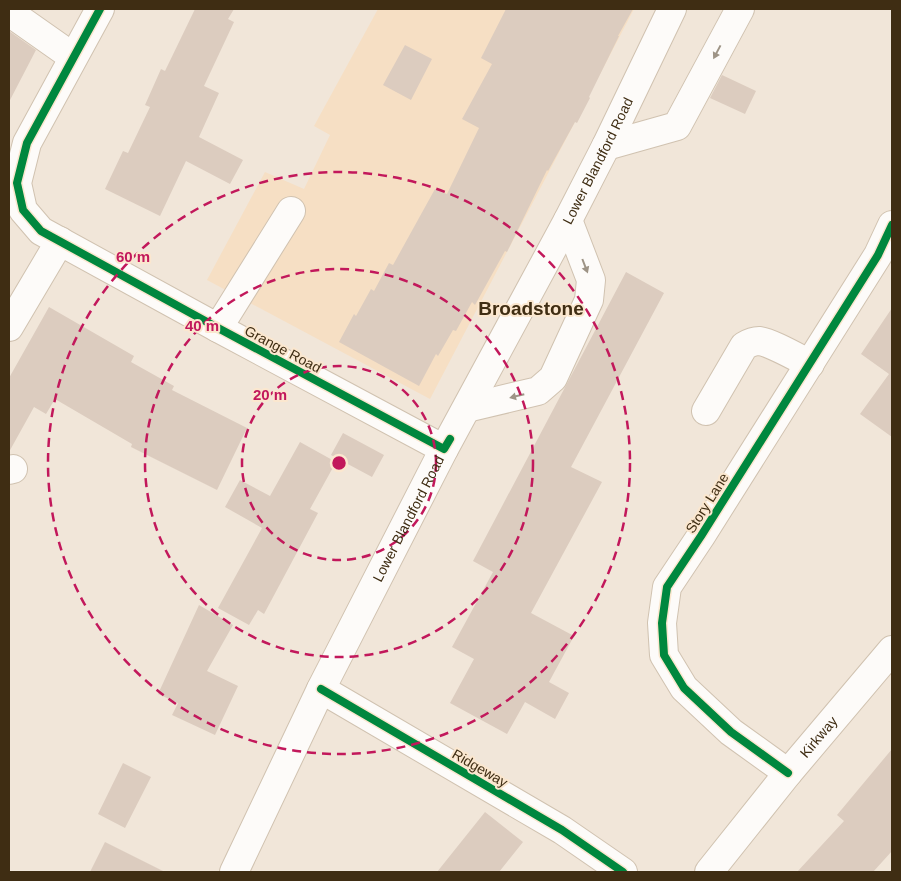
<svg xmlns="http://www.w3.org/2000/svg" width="901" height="881" font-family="Arial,sans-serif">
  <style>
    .built { fill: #f6dfc4 }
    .building { fill: #dcccbf }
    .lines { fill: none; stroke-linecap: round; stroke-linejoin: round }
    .minor-casing { stroke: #d0c2b0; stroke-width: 30 }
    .major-casing { stroke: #d0c2b0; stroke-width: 30 }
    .minor { stroke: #fdfbf9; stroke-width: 28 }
    .major { stroke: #fdfbf9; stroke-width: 28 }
    .cycleway-casing { stroke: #fbe7cf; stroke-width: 11 }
    .cycleway { stroke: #00873e; stroke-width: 8 }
    .oneway { fill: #9e9486 }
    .ring { fill: none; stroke: #c2185b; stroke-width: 2.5; stroke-dasharray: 9 6 }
    .labels { text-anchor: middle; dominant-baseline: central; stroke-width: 4; stroke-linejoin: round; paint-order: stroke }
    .street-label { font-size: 14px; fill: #3f2d13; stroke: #fbe7cf }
    .district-label { font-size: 19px; font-weight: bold; fill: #3f2d13; stroke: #fbe7cf }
    .centre { fill: #c2185b; stroke: #fbe7cf; stroke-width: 2.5 }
    .ring-label { font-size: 15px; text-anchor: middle; font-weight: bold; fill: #c2185b; stroke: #fbe7cf; stroke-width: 4; stroke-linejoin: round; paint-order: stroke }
  </style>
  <rect width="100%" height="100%" fill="#f1e6d9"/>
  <path class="built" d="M 378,9 L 634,9 L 430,399 L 207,280 L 265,172 L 304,189 L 330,135 L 314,126 Z"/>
  <path class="building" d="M 195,9 L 234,9 L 228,19 L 234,22 L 204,86 L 219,93 L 199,137 L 243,160 L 230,184 L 186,161 L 160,216 L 105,189 L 123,151 L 128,153 L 150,107 L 145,105 L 161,69 L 165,71 Z
    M 506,9 L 633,9 L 618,36 L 619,36 L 589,97 L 590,98 L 577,123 L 575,122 L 548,171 L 547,170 L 507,252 L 505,251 L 475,305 L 472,302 L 456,331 L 453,330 L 438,356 L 436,354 L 419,386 L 339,342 L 354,314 L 356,316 L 371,289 L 374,291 L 389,263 L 393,265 L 435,189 L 447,194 L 479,128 L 462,119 L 492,64 L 481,58 Z
    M 9,31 L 36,50 L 9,102 Z
    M 405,45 L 432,59 L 411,100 L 383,85 Z
    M 722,75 L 756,91 L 745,114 L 710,98 Z
    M 626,272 L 664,293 L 571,467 L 602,482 L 531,613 L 574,636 L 549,682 L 569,693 L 555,719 L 525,702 L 507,734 L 450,703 L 474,659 L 452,647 L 493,572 L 473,561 Z
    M 49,307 L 134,356 L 131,362 L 174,386 L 172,390 L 247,428 L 217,490 L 131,447 L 132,444 L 55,399 L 46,414 L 34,407 L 9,452 L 9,378 Z
    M 892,308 L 892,437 L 860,414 L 889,374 L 861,354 Z
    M 343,433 L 384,455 L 372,477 L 331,455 Z
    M 300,442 L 336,462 L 310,509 L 318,513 L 264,614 L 258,610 L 249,625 L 218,608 L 262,528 L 225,507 L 240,480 L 270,496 Z
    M 199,605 L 233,625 L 207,671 L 238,686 L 215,735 L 172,715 L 178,703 L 158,694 Z
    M 892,749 L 892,851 L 873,872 L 797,872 L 844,821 L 837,815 Z
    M 123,763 L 151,777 L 125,828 L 98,814 Z
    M 485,812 L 523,842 L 499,872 L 437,872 Z
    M 105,842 L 165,872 L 90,872 Z"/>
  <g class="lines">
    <defs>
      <g id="minor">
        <path d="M 100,9 L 27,143 L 17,183 L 23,210 L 41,231 L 218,328 L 444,449"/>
        <path d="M 9,12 L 73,57"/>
        <path d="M 606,146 L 677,126 L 740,9"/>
        <path d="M 9,327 L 60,241"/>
        <path d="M 218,328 L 291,211"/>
        <path d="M 467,408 L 538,391 L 553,378 L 589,300 L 591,280 L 568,220"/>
        <path d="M 706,411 L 744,346 C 749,343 753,341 759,341 C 770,342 798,358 810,364"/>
        <path d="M 9,470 L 13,469"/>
        <path d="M 321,689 L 562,830 L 623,872"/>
        <path d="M 788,773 L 731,732 L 684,688 L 664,655 L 662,623 L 667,587 L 701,536 L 878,255 L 892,225"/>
        <path id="s1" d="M 709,872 L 788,773 L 892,650"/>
      </g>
      <g id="major">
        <path id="s2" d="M 234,872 L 321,689 L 444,449 L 568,220 L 606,146 L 672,9"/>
      </g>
    </defs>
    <use href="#minor" class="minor-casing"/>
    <use href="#major" class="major-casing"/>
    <use href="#minor" class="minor"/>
    <use href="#major" class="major"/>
    <defs>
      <path id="cycleway" d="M 100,9 L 27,143 L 17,183 L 23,210 L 41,231 L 218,328 L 444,449 L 450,439
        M 321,689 L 562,830 L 623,872
        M 788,773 L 731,732 L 684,688 L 664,655 L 662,623 L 667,587 L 701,536 L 878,255 L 892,225"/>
    </defs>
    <use href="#cycleway" class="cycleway-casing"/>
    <use href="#cycleway" class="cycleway"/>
  </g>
  <defs><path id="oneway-solid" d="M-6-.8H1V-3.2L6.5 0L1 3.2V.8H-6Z" transform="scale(1.25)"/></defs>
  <g class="oneway">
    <use href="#oneway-solid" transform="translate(717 52) rotate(118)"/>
    <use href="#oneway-solid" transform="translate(585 266) rotate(69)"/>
    <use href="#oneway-solid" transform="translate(517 396) rotate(166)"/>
  </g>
  <g class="ring">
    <circle cx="339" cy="463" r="97"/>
    <circle cx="339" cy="463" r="194"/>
    <circle cx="339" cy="463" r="291"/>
  </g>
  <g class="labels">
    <g class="street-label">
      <text stroke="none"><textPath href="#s2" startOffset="799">Lower Blandford Road</textPath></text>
      <text transform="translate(283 349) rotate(28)">Grange Road</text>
      <text transform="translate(707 503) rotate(-58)">Story Lane</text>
      <text stroke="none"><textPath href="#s2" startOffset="394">Lower Blandford Road</textPath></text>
      <text stroke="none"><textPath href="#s1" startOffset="174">Kirkway</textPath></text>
      <text transform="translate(480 768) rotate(30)">Ridgeway</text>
    </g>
    <g class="district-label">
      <text x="531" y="308">Broadstone</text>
    </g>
  </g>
  <circle cx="339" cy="463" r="8" class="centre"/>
  <g class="ring-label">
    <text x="133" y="262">60 m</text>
    <text x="202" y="331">40 m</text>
    <text x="270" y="400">20 m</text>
  </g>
  <rect width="901" height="881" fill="none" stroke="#3f2d13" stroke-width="20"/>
</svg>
